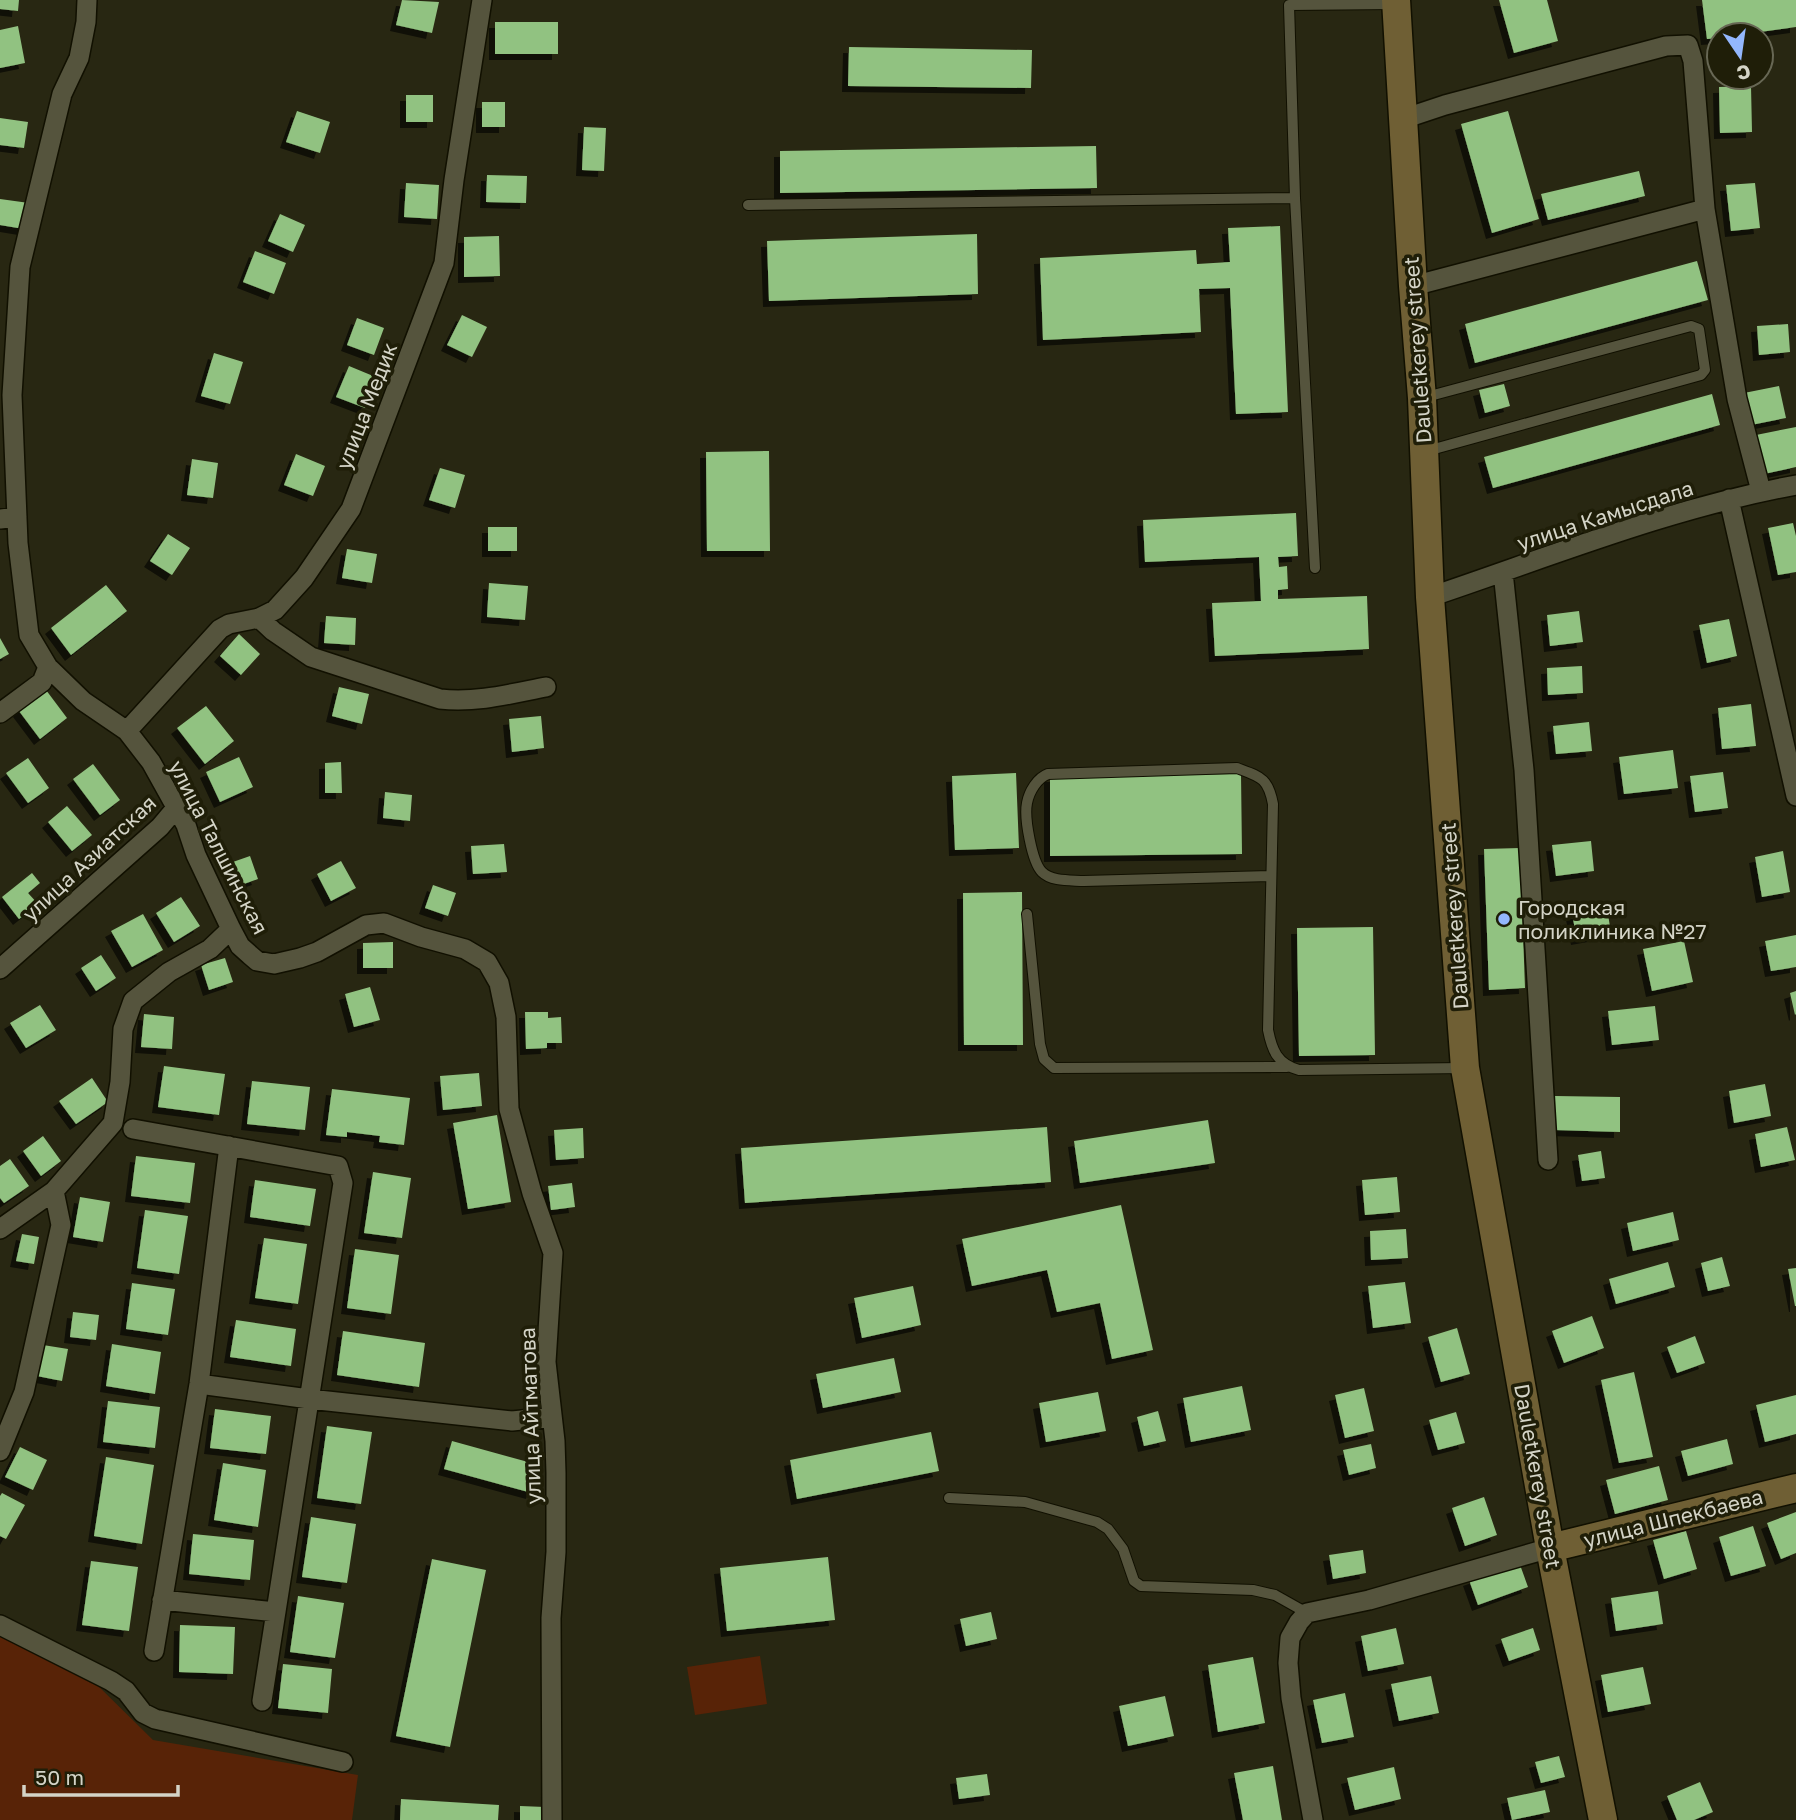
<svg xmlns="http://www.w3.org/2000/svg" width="1796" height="1820" font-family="'Golos Text',sans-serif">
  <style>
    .green { fill: #582307 }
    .building { fill: #91c281; filter: url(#shadow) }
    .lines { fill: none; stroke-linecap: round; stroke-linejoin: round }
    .lane-casing { stroke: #111000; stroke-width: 12 }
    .street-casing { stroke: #111000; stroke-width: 22 }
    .secondary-casing { stroke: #111000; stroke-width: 31 }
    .lane { stroke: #55543d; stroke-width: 10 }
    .street { stroke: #55543d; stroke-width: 19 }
    .secondary { stroke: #6f5f34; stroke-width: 28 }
    .poi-dot { fill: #93b7fd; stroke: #1f1e08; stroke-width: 2.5 }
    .labels { text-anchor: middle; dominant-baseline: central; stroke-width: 7; stroke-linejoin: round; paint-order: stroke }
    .street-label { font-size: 21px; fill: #d4d4c7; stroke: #1f1e08 }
    .poi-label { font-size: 21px; fill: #d4d4c7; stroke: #1f1e08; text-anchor: start }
  </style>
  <defs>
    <filter id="shadow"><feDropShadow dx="-6" dy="6" stdDeviation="0" flood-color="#0009"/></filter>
  </defs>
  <rect width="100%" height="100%" fill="#282712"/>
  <path class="green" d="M 0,1630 L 87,1675 L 153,1740 L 358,1775 L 352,1820 L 0,1820 Z
    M 760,1656 L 767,1704 L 695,1715 L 687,1667 Z"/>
  <path class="building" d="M 0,0 L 19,0 L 18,11 L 0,9 Z
    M 402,0 L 439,2 L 432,33 L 396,25 Z
    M 1499,0 L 1547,0 L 1558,41 L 1514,53 Z
    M 1702,0 L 1796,0 L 1796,27 L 1738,35 L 1719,35 L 1719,38 L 1707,39 Z
    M 495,22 L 558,22 L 558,54 L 495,54 Z
    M 18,26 L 25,63 L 0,68 L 0,30 Z
    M 849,47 L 1032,50 L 1031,88 L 848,86 Z
    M 1751,86 L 1752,132 L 1720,133 L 1719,87 Z
    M 406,95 L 433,95 L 433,122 L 406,122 Z
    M 482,102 L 505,102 L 505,127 L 482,127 Z
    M 297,111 L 330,122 L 320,153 L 286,142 Z
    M 1508,111 L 1539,219 L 1492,233 L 1461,124 Z
    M 0,118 L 28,122 L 24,148 L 0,145 Z
    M 584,127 L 606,128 L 604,171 L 582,170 Z
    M 1096,146 L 1097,188 L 780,193 L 780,151 Z
    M 1639,171 L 1645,196 L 1548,220 L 1541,194 Z
    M 487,175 L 527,176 L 526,203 L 486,202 Z
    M 406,183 L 439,185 L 437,219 L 404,217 Z
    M 1755,183 L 1760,228 L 1731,231 L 1726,185 Z
    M 0,199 L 29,203 L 24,229 L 0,225 Z
    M 280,214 L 305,225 L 293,252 L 268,241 Z
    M 1280,226 L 1288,412 L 1236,414 L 1230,288 L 1199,289 L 1201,332 L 1043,340 L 1040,258 L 1196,250 L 1197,264 L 1230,262 L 1228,228 Z
    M 977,234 L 978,294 L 769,301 L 767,241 Z
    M 499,236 L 500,276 L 464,277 L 464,237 Z
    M 255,251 L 286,263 L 274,294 L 243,282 Z
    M 1697,261 L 1708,300 L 1475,363 L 1465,324 Z
    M 462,315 L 487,327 L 472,357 L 447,345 Z
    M 357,318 L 384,328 L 374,355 L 347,345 Z
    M 1788,324 L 1790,352 L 1759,355 L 1757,326 Z
    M 214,353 L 243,362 L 230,404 L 201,396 Z
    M 349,366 L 378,378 L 365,408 L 336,397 Z
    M 1504,384 L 1510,406 L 1485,413 L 1479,390 Z
    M 1779,386 L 1786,418 L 1751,425 L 1744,393 Z
    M 1712,394 L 1720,425 L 1493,488 L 1484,457 Z
    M 1796,427 L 1796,467 L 1764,474 L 1756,435 Z
    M 769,451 L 770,551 L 707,551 L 706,452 Z
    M 296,454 L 325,466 L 313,496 L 284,485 Z
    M 192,459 L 218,463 L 213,498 L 187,495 Z
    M 440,468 L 465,475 L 455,508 L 429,500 Z
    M 1296,513 L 1298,556 L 1278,557 L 1279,567 L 1287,566 L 1288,589 L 1278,590 L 1278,599 L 1367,596 L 1369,649 L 1215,656 L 1212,603 L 1261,601 L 1259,557 L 1145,562 L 1143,520 Z
    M 1793,523 L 1796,536 L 1796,572 L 1778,575 L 1768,528 Z
    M 488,527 L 517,527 L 517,551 L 488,551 Z
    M 168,534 L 190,548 L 172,575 L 150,561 Z
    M 347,549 L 377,554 L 372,583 L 342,578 Z
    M 489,583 L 528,586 L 525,620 L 487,617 Z
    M 106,585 L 127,611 L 71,655 L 51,628 Z
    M 1579,611 L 1583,642 L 1550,646 L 1547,615 Z
    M 326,616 L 356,618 L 355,645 L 324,643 Z
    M 1729,619 L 1737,656 L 1707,663 L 1699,625 Z
    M 239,634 L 260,654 L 241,675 L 220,656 Z
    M 0,638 L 9,654 L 0,659 Z
    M 1582,666 L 1583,693 L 1548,695 L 1547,668 Z
    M 339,687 L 369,694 L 362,724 L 332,716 Z
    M 46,690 L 67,718 L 40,739 L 19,711 Z
    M 1751,704 L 1756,746 L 1722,749 L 1718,708 Z
    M 206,706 L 234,741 L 205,764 L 177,728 Z
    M 541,716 L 544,748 L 512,752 L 509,719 Z
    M 1589,722 L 1592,751 L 1556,754 L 1553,726 Z
    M 1673,750 L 1678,788 L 1624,794 L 1619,757 Z
    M 239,757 L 253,787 L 220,802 L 206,772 Z
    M 28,758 L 49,788 L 28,803 L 6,773 Z
    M 341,762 L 342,793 L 325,793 L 325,763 Z
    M 93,764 L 120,800 L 100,815 L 73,779 Z
    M 1723,772 L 1728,808 L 1695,812 L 1690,776 Z
    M 1016,773 L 1019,848 L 955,850 L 952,776 Z
    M 1241,774 L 1242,854 L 1050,856 L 1050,776 Z
    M 385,792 L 412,795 L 410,821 L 383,818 Z
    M 67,806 L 92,835 L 72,851 L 48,822 Z
    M 1591,841 L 1594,871 L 1556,876 L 1552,845 Z
    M 504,844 L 507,872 L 473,874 L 471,846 Z
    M 1520,848 L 1525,988 L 1489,990 L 1484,849 Z
    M 1783,851 L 1790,892 L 1762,897 L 1755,857 Z
    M 250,856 L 258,879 L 238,886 L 230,863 Z
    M 341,861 L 356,888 L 331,901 L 317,874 Z
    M 32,873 L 40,883 L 28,893 L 38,904 L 19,919 L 2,897 Z
    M 433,885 L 456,893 L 448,916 L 425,908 Z
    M 1022,892 L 1023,1045 L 964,1045 L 963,893 Z
    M 181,897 L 200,926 L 174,942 L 156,913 Z
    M 1607,908 L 1611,933 L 1577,939 L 1572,914 Z
    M 143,914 L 163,950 L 132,967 L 111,931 Z
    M 1373,927 L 1375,1055 L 1299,1056 L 1297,928 Z
    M 1796,935 L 1796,967 L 1771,971 L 1765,941 Z
    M 1684,941 L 1693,982 L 1652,991 L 1643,949 Z
    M 393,942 L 393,968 L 363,968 L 363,943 Z
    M 101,955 L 116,978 L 96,991 L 81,968 Z
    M 225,958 L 233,982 L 209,990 L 201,965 Z
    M 370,987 L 380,1020 L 354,1027 L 345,994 Z
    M 1796,991 L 1796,1014 L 1795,1015 L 1790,993 Z
    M 40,1005 L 56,1030 L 26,1048 L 10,1023 Z
    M 1655,1006 L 1659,1040 L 1612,1045 L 1608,1011 Z
    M 525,1012 L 548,1012 L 548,1018 L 561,1017 L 562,1043 L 547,1043 L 547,1048 L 526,1049 Z
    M 144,1014 L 174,1017 L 172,1049 L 141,1047 Z
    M 164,1066 L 225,1074 L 219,1115 L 158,1107 Z
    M 479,1073 L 482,1106 L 443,1110 L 440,1076 Z
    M 92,1078 L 108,1102 L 76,1124 L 59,1101 Z
    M 252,1081 L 310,1087 L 305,1130 L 247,1124 Z
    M 1765,1084 L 1771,1116 L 1734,1123 L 1729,1091 Z
    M 332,1089 L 410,1098 L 404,1145 L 379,1142 L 380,1136 L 347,1132 L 347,1137 L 326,1135 Z
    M 1555,1096 L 1620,1097 L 1620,1132 L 1555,1130 Z
    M 497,1115 L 511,1202 L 468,1209 L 453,1123 Z
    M 1208,1120 L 1215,1163 L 1080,1183 L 1074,1141 Z
    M 1047,1127 L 1051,1182 L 745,1203 L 741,1148 Z
    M 1787,1127 L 1795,1160 L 1761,1167 L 1755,1134 Z
    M 583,1128 L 584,1158 L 556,1160 L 554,1130 Z
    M 43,1136 L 61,1161 L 41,1176 L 23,1151 Z
    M 1601,1151 L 1605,1178 L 1582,1181 L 1578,1155 Z
    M 136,1156 L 195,1163 L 190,1203 L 131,1196 Z
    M 10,1159 L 29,1186 L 4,1203 L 0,1198 L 0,1166 Z
    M 373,1172 L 411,1178 L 402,1238 L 364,1233 Z
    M 1397,1177 L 1400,1212 L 1365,1215 L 1362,1180 Z
    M 255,1180 L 316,1189 L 310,1226 L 250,1217 Z
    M 572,1183 L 575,1207 L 551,1210 L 548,1186 Z
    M 80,1197 L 110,1202 L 103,1242 L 73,1237 Z
    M 1121,1205 L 1153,1350 L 1112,1359 L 1100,1303 L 1057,1312 L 1047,1270 L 972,1286 L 962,1239 Z
    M 145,1210 L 188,1216 L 179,1274 L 137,1268 Z
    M 1673,1212 L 1679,1240 L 1633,1251 L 1627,1223 Z
    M 1406,1229 L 1408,1258 L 1371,1260 L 1370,1231 Z
    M 22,1234 L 39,1237 L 34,1264 L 16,1261 Z
    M 264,1238 L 307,1244 L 298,1304 L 255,1298 Z
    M 355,1249 L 399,1255 L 391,1314 L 347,1308 Z
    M 1722,1257 L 1730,1286 L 1708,1291 L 1701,1263 Z
    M 1668,1262 L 1675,1287 L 1616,1304 L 1609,1279 Z
    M 1796,1268 L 1796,1306 L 1795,1306 L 1788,1269 Z
    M 1405,1282 L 1411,1323 L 1373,1328 L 1368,1286 Z
    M 132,1283 L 175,1289 L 168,1335 L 126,1329 Z
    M 913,1286 L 921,1325 L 862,1338 L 854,1298 Z
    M 73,1312 L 99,1315 L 96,1340 L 70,1337 Z
    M 1592,1316 L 1604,1348 L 1564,1363 L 1552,1331 Z
    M 236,1320 L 296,1329 L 291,1366 L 230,1357 Z
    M 1457,1328 L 1470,1374 L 1441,1382 L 1428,1337 Z
    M 343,1331 L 425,1343 L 419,1387 L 337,1375 Z
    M 1695,1336 L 1705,1363 L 1677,1373 L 1667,1347 Z
    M 112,1344 L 161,1352 L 155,1394 L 106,1386 Z
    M 43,1345 L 68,1349 L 62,1381 L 37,1376 Z
    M 894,1358 L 901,1392 L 823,1408 L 816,1374 Z
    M 1634,1372 L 1653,1457 L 1619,1463 L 1601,1380 Z
    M 1242,1386 L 1251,1430 L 1191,1442 L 1183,1398 Z
    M 1364,1388 L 1374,1431 L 1345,1438 L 1335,1395 Z
    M 1098,1392 L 1106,1431 L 1046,1442 L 1039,1403 Z
    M 1796,1395 L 1796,1434 L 1765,1442 L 1756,1405 Z
    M 108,1401 L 160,1407 L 155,1448 L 103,1442 Z
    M 215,1409 L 271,1416 L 266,1454 L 210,1448 Z
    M 1158,1411 L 1166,1441 L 1144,1446 L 1137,1417 Z
    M 1456,1412 L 1465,1443 L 1438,1450 L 1429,1420 Z
    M 327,1426 L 372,1432 L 361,1504 L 317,1498 Z
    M 931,1432 L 939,1471 L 797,1499 L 790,1460 Z
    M 1727,1439 L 1733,1464 L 1688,1476 L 1681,1451 Z
    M 452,1441 L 539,1465 L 532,1493 L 444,1469 Z
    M 1371,1444 L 1376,1468 L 1349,1475 L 1343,1450 Z
    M 20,1447 L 47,1460 L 33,1490 L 5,1477 Z
    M 106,1457 L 154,1465 L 142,1544 L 94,1536 Z
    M 223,1463 L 266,1470 L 258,1527 L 214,1520 Z
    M 1659,1466 L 1668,1500 L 1615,1514 L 1606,1480 Z
    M 2,1493 L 25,1505 L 6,1539 L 0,1536 L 0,1496 Z
    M 1484,1497 L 1497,1535 L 1465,1546 L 1452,1508 Z
    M 1796,1512 L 1796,1553 L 1781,1559 L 1767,1523 Z
    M 311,1517 L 356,1524 L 347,1583 L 302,1577 Z
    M 1753,1526 L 1766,1566 L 1731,1576 L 1719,1537 Z
    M 1686,1531 L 1697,1569 L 1664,1579 L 1653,1540 Z
    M 193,1534 L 254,1540 L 250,1580 L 189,1574 Z
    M 1363,1550 L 1366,1573 L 1333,1579 L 1329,1555 Z
    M 828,1557 L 835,1620 L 727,1631 L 720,1568 Z
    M 432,1559 L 486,1570 L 450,1747 L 396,1736 Z
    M 91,1561 L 138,1567 L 129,1631 L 82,1625 Z
    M 1519,1562 L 1528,1587 L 1478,1605 L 1469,1580 Z
    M 1658,1591 L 1663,1624 L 1616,1631 L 1611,1598 Z
    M 298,1596 L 344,1603 L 335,1658 L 290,1652 Z
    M 991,1612 L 997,1639 L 966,1646 L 960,1619 Z
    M 180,1625 L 235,1627 L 233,1674 L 179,1672 Z
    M 1396,1628 L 1404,1664 L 1368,1671 L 1361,1636 Z
    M 1533,1628 L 1540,1650 L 1509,1661 L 1501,1639 Z
    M 1253,1657 L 1265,1723 L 1218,1732 L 1208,1665 Z
    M 283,1664 L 332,1669 L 328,1713 L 278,1708 Z
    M 1643,1667 L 1651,1704 L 1608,1712 L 1601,1675 Z
    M 1431,1676 L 1439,1713 L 1399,1721 L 1391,1684 Z
    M 1345,1693 L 1354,1737 L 1322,1743 L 1313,1700 Z
    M 1165,1696 L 1174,1736 L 1128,1746 L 1119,1706 Z
    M 1559,1756 L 1565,1777 L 1541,1783 L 1535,1762 Z
    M 1273,1766 L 1282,1820 L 1243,1820 L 1234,1773 Z
    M 1394,1767 L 1401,1799 L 1355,1810 L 1347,1778 Z
    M 987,1774 L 990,1795 L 959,1799 L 956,1778 Z
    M 1700,1782 L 1713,1812 L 1694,1820 L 1677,1820 L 1667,1796 Z
    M 1545,1790 L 1550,1812 L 1512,1820 L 1507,1798 Z
    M 401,1799 L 499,1805 L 498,1820 L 400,1820 Z
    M 520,1806 L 545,1807 L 544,1820 L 520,1820 Z"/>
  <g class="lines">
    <defs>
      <path id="lane" d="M 1295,198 L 1315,568
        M 748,205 L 1295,198 L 1289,5 L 1393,4
        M 1426,397 L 1691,326 L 1699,329 L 1705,370 L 1701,375 L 1427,451
        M 1270,876 L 1084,881 C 1071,880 1052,882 1042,872 C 1032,862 1024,818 1027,803 C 1029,792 1037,778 1048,774 L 1237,768 C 1261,777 1268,778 1273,804 L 1268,1030 C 1272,1050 1277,1064 1299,1070 L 1464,1068
        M 1027,914 L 1040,1044 L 1044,1059 L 1054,1068 L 1287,1067
        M 949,1498 L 1025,1502 L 1097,1522 L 1108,1529 L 1123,1549 L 1134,1581 L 1141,1586 L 1253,1590 L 1275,1595 L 1307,1613"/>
      <path id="street" d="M 87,0 L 86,22 L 79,58 L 62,94 L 20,267 L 12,395 L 18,543 L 29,635 L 48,667 L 83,701 L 127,731 L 151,762 L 186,825 L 196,855 L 231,929 L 240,946 L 250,955 L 257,961 L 274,964 L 300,958 L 317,952 L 366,925 L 384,923 L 421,937 L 465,949 L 487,962 L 499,983 L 506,1017 L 509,1109 L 532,1193 L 553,1253 L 546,1362 L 555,1441 L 556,1473 L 556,1552 L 551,1618 L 552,1820
        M 1403,119 L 1445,105 L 1666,46 L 1688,45 L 1693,61 L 1705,209 L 1737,399 L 1761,491
        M 1413,286 L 1705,209
        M 1729,499 L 1796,796
        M 0,519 L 17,517
        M 1503,572 L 1524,770 L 1548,1160
        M 1430,597 C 1552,556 1670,508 1796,485
        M 259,618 L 273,631 L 311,657 L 440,699 C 476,703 510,694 546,687
        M 0,713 L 42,682 L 48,667
        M 127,731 L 220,629 L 229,624 L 259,618 L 275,610 L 304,578 L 351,509 L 444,263 L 454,180 L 482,0
        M 0,969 L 160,827 L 176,808
        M 133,1129 L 338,1166 L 343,1183 L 262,1701
        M 0,1229 L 54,1191 L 113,1123 L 120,1082 L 123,1029 L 133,1001 L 169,972 L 210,949 L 231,929
        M 199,1384 L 309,1399 L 512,1421 L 552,1417
        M 0,1451 L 24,1392 L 61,1225 L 54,1191
        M 162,1600 L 276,1612
        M 0,1625 L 111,1681 L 126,1691 L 143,1713 L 155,1719 L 343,1762
        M 154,1651 L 199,1384 L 229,1146
        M 1313,1820 L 1291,1698 L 1288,1663 L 1290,1638 L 1299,1622 L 1307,1613 L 1369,1600 L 1550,1548"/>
      <path id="secondary" d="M 1396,0 L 1413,286 L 1422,398 L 1430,597 L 1465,1068 L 1550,1548 L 1603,1820
        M 1550,1548 L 1796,1488"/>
    </defs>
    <use href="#lane" class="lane-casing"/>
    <use href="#street" class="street-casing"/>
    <use href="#secondary" class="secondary-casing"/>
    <use href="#lane" class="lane"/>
    <use href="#street" class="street"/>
    <use href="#secondary" class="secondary"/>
  </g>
  <circle class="poi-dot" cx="1504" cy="919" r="7"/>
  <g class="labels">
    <g class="street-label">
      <text transform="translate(1417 350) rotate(-94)">Dauletkerey street</text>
      <text transform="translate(366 406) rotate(-69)">улица Медик</text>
      <text transform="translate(1605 515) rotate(-18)">улица Камысдала</text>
      <text transform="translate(219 847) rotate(63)">улица Талшинская</text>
      <text transform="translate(89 858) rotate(-43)">улица Азиатская</text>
      <text transform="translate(1454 916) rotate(-94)">Dauletkerey street</text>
      <text transform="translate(530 1416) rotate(-92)">улица Айтматова</text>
      <text transform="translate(1538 1476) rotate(80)">Dauletkerey street</text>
      <text transform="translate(1673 1518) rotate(-14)">улица Шпекбаева</text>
    </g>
    <g class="poi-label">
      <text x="1518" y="907">Городская<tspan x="1518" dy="24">поликлиника №27</tspan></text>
    </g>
  </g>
  <g transform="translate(1740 56) rotate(167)"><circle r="33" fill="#1f1e08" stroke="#676754" stroke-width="2"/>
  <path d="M0-5L12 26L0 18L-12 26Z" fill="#93b7fd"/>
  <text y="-10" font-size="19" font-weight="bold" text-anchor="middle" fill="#d4d4c7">С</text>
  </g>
  <path d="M24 1785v10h154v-10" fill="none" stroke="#d4d4c7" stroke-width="3.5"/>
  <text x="35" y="1785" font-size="21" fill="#d4d4c7" stroke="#1f1e08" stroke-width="5" paint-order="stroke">50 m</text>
</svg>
